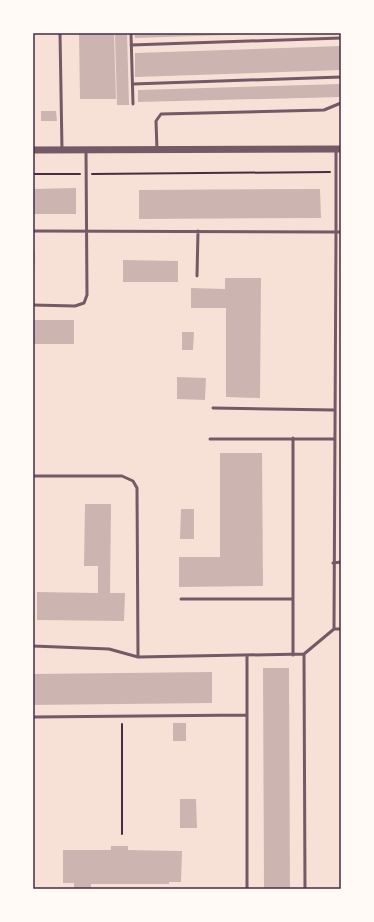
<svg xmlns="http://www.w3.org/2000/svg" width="374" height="922" font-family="'Noto Sans',sans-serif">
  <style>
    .building { fill: #ccb4b1 }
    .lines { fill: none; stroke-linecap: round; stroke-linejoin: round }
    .path { stroke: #4a2c40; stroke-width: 2 }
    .service { stroke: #755966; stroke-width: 3 }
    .tertiary { stroke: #755966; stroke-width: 7 }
    .neatline { fill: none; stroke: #4a2c40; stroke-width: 1.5 }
  </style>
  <rect width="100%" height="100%" fill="#f7e1d7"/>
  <path class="building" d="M 79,33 L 114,33 L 116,99 L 80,99 Z
    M 115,33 L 127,33 L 129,105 L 117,105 Z
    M 134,33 L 259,33 L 259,34 L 135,38 Z
    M 341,46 L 341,70 L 135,77 L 135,53 Z
    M 341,84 L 341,97 L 138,102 L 138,90 Z
    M 41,111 L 56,111 L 57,121 L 41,121 Z
    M 76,188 L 76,214 L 33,214 L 33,189 Z
    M 320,189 L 321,218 L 139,219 L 139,190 Z
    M 33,252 L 35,252 L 35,265 L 33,265 Z
    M 123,260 L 178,261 L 178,282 L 123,282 Z
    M 225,278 L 261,278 L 260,398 L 226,397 L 226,308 L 191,308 L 191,288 L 225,289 Z
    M 33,320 L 74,320 L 74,344 L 33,344 Z
    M 182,332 L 194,332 L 193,350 L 182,350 Z
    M 177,377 L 206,378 L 205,400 L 177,399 Z
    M 220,453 L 262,453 L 263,586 L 179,587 L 179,557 L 220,557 Z
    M 85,504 L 111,504 L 110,593 L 125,593 L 124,621 L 37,620 L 37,592 L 98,593 L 98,566 L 84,566 Z
    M 181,509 L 194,509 L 194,539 L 180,539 Z
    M 263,668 L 289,668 L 290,889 L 264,889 Z
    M 212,672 L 212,703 L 33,705 L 33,674 Z
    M 173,723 L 186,723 L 186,741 L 173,741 Z
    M 180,799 L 196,799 L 197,828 L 180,828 Z
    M 111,846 L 128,846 L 128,850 L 182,851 L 181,882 L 169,882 L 169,884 L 91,884 L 91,889 L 74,889 L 74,883 L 63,883 L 63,850 L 111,850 Z"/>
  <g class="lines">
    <path class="path" d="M 33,174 L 80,174
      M 92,174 L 330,172
      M 122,834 L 122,724"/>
    <path class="service" d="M 60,33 L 62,150
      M 131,33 L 133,104
      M 131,45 L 341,38
      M 133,84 L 341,77
      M 336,149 L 336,232 L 341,232
      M 157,150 L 156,121 L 161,114 L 324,110 L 341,103
      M 33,231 L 336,232 L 334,629
      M 197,276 L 198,231
      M 33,305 L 75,306 L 84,303 L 87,295 L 86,150
      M 213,408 L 334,410
      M 210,439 L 334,439
      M 33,476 L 122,476 L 133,481 L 137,488 L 138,657
      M 333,563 L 341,562
      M 181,599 L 293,599
      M 33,646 L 109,649 L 138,657 L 304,654 L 334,629 L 341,629
      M 304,654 L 305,889
      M 293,655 L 293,438
      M 247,715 L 247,656
      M 33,717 L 247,715 L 247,889"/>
    <path class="tertiary" d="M 33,150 L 341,149"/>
  </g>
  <rect width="374" height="922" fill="none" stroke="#fffaf5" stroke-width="68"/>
  <rect x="34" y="34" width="306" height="854" class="neatline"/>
</svg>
